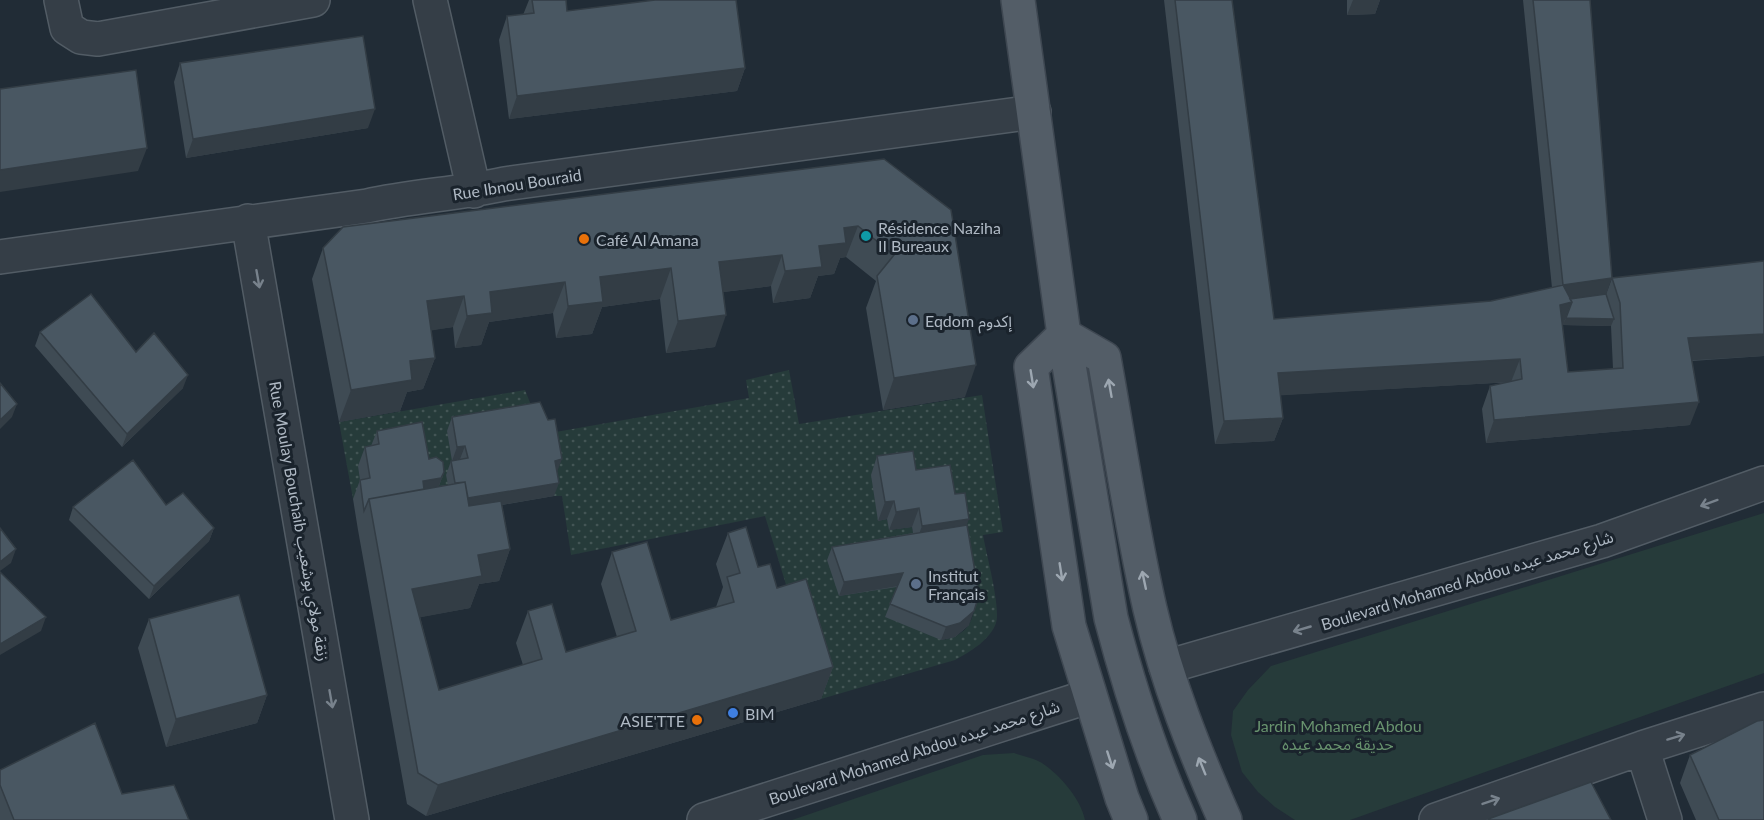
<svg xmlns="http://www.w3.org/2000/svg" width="1764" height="820" font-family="Lato,'Noto Sans Arabic',sans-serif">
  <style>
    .park { fill: #263b3a }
    .garden { fill: url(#garden-dots); fill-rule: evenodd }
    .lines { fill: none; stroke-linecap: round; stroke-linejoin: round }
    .minor-casing { stroke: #525c65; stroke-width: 36 }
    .major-casing { stroke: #3e4751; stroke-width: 36 }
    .minor { stroke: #353e47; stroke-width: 33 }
    .major { stroke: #535d67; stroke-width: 33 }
    .wall { fill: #3f4b54; fill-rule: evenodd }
    .shaded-wall { fill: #333d45 }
    .building { fill: #495762; stroke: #333d45; stroke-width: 1.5 }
    .oneway { stroke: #78828c }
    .oneway2 { stroke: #9da7b1 }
    .culture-dot { fill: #0f9aa8; stroke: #1a232c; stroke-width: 2 }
    .food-dot { fill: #e8710a; stroke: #1a232c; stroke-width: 2 }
    .service-dot { fill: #5c6f8a; stroke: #1a232c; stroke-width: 2 }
    .shop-dot { fill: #3f7fe0; stroke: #1a232c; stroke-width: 2 }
    .labels { text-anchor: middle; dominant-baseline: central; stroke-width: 6; stroke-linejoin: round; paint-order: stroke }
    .street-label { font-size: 16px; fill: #afb9c4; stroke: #1a232c }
    .poi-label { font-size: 16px; fill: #afb9c4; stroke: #1a232c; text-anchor: start }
    .park-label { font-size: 16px; fill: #68936e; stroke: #1a232c }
  </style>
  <defs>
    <pattern id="garden-dots" width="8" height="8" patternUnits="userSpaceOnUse" patternTransform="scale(1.5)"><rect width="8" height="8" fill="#263b3a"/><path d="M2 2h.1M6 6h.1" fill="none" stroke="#435555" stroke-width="1.8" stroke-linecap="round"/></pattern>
  </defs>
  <rect width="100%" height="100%" fill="#212c36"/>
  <path class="park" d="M 1764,513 L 1764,673 L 1350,820 L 1295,820 L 1275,807 L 1258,792 L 1242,772 L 1231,735 L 1233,711 L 1248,690 L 1271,666 Z
    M 1014,753 C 1023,756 1034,758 1042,763 C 1060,775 1081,799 1085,820 L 792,820 L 983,755 Z"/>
  <path class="garden" d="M 789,370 L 799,424 L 982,395 L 1003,532 L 983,535 C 986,553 1001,608 996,623 C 990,640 970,652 955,660 L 821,699 L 765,516 L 571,555 L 562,496 L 554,496 L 550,433 L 749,398 L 746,380 ZM 943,484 L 974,609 C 972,627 960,638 941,640 L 898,586 L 839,596 L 915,545 L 912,527 L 890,530 L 887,519 L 878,521 Z
    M 525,390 L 535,415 L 453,461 L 460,459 L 463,472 L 453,513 L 363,497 L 353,499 L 339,422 Z"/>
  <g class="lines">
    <defs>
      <path id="minor" d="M 61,0 L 67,28 L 81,37 L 98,39 L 313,0
        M 430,0 L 474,191
        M 248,221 L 352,820
        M 0,257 L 367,206 C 412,196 458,194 504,184 L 1034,112
        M 1166,667 L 1602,541 L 1764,483
        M 1642,748 L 1665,820
        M 704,820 L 1090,696
        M 1436,820 L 1642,748 L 1764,709"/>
      <path id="major" d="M 1018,0 L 1064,335 L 1111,618 C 1129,687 1151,755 1180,820
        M 1064,335 L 1104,358 C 1119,441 1131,526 1150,609 C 1167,682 1195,752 1225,820
        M 1064,335 L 1031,367 L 1069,626 L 1122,798 L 1131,820"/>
    </defs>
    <use href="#minor" class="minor-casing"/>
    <use href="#major" class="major-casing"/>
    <use href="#minor" class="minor"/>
    <use href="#major" class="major"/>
  </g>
  <path class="wall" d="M 529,0 L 566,0 L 567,11 L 745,68 L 737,91 L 509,119 L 499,40 L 507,16 L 523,15 Z
    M 1164,0 L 1232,0 L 1274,319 L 1491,301 L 1552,288 L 1523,0 L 1590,0 L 1606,294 L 1612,278 L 1764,261 L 1764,356 L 1692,361 L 1690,425 L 1486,443 L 1482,409 L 1490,386 L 1506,383 L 1494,383 L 1280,395 L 1283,418 L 1274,441 L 1215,444 ZM 1562,325 L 1611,326 L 1613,369 L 1568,372 Z
    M 1347,0 L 1380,0 L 1375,14 L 1347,15 Z
    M 180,63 L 368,128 L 186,158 L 174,82 Z
    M 884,159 L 965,397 L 883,410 L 866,308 L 876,281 L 846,257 L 840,258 L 834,274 L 818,276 L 810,298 L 773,303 L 771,286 L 723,292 L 715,347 L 666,353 L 660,299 L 602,307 L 592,334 L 556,338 L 553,313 L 489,322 L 481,345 L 455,348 L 453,327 L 431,330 L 435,358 L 423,389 L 407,392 L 400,411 L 339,422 L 312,279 L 323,248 Z
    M 40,332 L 136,352 L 183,388 L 122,447 L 35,346 Z
    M 452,417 L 557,472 L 554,496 L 502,505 L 510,549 L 499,581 L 479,584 L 470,608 L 420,617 L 439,690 L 523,665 L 516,643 L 528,611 L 566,652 L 617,637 L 601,584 L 612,552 L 671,620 L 716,607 L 723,587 L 716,564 L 728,533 L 777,588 L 833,667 L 821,699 L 426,816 L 407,804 L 358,530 L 353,499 L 360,480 L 358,466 L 365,447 L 371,446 L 377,431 L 429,459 L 444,472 L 439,486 L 448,485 L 446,475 L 451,461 L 452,461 L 447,431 Z
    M 877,456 L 916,470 L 955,494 L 967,525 L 969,625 L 955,637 L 941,640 L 885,617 L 897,587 L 839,596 L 827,560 L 832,547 L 913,533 L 912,527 L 889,530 L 887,519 L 878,521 L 871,475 Z
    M 166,505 L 214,528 L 209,541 L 149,599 L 69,520 L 73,507 Z
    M 149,619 L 267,695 L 257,723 L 166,747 L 138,648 Z
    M 1690,755 L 1764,820 L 1696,820 L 1680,783 Z
    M 0,770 L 122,794 L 189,820 L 0,820 Z"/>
  <path class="shaded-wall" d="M 1353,0 L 1380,0 L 1375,14 L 1347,15 Z
    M 745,68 L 737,91 L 509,119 L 517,96 Z
    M 375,109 L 368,128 L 186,158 L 193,139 Z
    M 147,148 L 138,171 L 0,192 L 0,170 Z
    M 858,226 L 846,257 L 840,258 L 834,274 L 818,276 L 810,298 L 773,303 L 785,271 L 844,228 Z
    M 782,255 L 771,286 L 708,294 L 719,262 Z
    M 671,268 L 660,299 L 602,307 L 592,334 L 556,338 L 568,306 L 600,277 Z
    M 1612,278 L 1604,301 L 1570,306 L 1563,325 L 1551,328 L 1563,285 Z
    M 565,282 L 553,313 L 489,322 L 481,345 L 455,348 L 467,316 L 490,292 Z
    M 464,296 L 453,327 L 416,333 L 427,301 Z
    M 726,315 L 715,347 L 666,353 L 678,321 Z
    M 1566,318 L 1614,319 L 1611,326 L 1563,325 Z
    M 1764,334 L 1764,356 L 1679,361 L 1688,338 Z
    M 435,358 L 423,389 L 407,392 L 400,411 L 339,422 L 351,390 L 410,361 Z
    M 1520,359 L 1511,382 L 1269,396 L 1278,373 Z
    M 976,365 L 965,397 L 883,410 L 894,378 Z
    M 188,375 L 183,388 L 122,447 L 127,434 Z
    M 1699,402 L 1690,425 L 1486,443 L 1494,420 Z
    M 17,404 L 12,417 L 0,429 L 0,420 Z
    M 1283,418 L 1274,441 L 1215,444 L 1224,421 Z
    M 465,446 L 460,459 L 452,461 L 457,447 Z
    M 562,459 L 557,472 L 555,461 Z
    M 444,472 L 437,491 L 416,500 L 423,481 Z
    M 559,483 L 554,496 L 453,513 L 458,500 Z
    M 894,501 L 887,519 L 878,521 L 885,502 Z
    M 919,508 L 912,527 L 889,530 L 896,512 Z
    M 969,519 L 962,538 L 915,545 L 922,526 Z
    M 214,528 L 209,541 L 149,599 L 154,586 Z
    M 16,549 L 11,563 L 0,571 L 0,562 Z
    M 510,549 L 499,581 L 479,584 L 470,608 L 401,621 L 412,589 L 478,555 Z
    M 903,573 L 898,586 L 839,596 L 844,582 Z
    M 974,611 L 969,625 L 955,637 L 941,640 L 946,627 Z
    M 46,617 L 41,631 L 0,655 L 0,644 Z
    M 833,667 L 821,699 L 426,816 L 438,785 Z
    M 267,695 L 257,723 L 166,747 L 176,719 Z"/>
  <path class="building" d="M 532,0 L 566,0 L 567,11 L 655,0 L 736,0 L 745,68 L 517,96 L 507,16 L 534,13 Z
    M 1175,0 L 1232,0 L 1274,319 L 1491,301 L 1563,285 L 1572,302 L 1560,305 L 1568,372 L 1623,368 L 1620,303 L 1612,278 L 1764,261 L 1764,334 L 1688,338 L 1699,402 L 1494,420 L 1490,386 L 1522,379 L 1520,359 L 1503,360 L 1278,373 L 1283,418 L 1224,421 Z
    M 1533,0 L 1590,0 L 1612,278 L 1563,285 Z
    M 363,36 L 375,109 L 193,139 L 180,63 Z
    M 136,70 L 147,148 L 0,170 L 0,89 Z
    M 884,159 L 951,210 L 976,365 L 894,378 L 877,276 L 894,255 L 858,226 L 844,228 L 846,243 L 819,246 L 822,267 L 785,271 L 782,255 L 719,262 L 726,315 L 678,321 L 671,268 L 600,277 L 603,302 L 568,306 L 565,282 L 490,292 L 492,313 L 467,316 L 464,296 L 427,301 L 435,358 L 410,361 L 412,380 L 351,390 L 323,248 L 343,227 Z
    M 91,294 L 136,352 L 154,333 L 188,375 L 127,434 L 40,332 Z
    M 1606,294 L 1614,319 L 1566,318 L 1572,302 L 1570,299 Z
    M 0,383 L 17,404 L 0,420 Z
    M 540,402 L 548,420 L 555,419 L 562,459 L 555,461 L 559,483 L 468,498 L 465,482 L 455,483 L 451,461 L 468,458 L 465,446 L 457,447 L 452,417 Z
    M 422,422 L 429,459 L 436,457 L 443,462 L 444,472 L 441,478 L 423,481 L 424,489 L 369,499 L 364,511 L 360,480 L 370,478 L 365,447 L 379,444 L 377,431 Z
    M 913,451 L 916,470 L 950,465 L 955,494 L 965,493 L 969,519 L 922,526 L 919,508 L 896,512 L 894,501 L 885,502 L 877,456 Z
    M 133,460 L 166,505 L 183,493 L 214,528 L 154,586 L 73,507 Z
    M 465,482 L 469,506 L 501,501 L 510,549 L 478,555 L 482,576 L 412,589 L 439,690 L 542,659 L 528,611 L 552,604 L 566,652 L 636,631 L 612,552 L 647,542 L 671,620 L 734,602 L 727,577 L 740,573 L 728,533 L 746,527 L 758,567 L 770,564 L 777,588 L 806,579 L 833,667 L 438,785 L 418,773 L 369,499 Z
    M 967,525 L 979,595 L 974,611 L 960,623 L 946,627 L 890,604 L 903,573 L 844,582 L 832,547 Z
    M 0,528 L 16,549 L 0,562 Z
    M 0,572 L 46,617 L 0,644 Z
    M 239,595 L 267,695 L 176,719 L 149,619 Z
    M 1764,720 L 1764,820 L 1719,820 L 1690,755 L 1757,721 Z
    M 95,723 L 122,794 L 174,785 L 189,820 L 14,820 L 0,785 L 0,770 Z
    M 1591,782 L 1611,820 L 1488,820 L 1491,818 Z"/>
  <defs><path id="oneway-shaft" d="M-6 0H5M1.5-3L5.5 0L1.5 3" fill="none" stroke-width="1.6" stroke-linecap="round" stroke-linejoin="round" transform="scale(1.5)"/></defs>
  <g class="oneway">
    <use href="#oneway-shaft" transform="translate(258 279) rotate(80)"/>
    <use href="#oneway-shaft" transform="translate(1709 503) rotate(160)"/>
    <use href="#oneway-shaft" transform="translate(1302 629) rotate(164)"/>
    <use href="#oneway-shaft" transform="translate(331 699) rotate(80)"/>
    <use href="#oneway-shaft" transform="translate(1676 737) rotate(-17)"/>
    <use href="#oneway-shaft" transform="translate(1491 801) rotate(-19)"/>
  </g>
  <g class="oneway2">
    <use href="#oneway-shaft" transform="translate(1032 379) rotate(81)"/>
    <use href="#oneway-shaft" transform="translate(1110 388) rotate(-100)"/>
    <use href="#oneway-shaft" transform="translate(1061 572) rotate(81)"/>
    <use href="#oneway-shaft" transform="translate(1144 580) rotate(-102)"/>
    <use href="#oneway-shaft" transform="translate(1110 760) rotate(72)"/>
    <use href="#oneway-shaft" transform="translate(1202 766) rotate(-112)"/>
  </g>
  <circle class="culture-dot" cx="866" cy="236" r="6"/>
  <g class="food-dot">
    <circle cx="584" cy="239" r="6"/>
    <circle cx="697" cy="720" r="6"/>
  </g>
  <g class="service-dot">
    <circle cx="913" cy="320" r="6"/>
    <circle cx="916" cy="584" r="6"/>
  </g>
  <circle class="shop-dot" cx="733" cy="713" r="6"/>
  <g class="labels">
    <g class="street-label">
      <text transform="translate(517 184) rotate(-9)">Rue Ibnou Bouraid</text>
      <text transform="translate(300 521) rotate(80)">Rue Moulay Bouchaib زنقة مولاي بوشعيب</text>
      <text transform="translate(1467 580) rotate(-17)">Boulevard Mohamed Abdou شارع محمد عبده</text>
      <text transform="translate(914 752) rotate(-18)">Boulevard Mohamed Abdou شارع محمد عبده</text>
    </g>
    <g class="poi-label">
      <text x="878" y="227">Résidence Naziha<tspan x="878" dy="18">II Bureaux</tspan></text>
      <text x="596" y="239">Café Al Amana</text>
      <text x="925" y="320">Eqdom إكدوم</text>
      <text x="928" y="575">Institut<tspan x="928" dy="18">Français</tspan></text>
      <text x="745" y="713">BIM</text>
      <text x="685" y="720" text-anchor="end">ASIE'TTE</text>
    </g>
    <g class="park-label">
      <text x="1338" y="725">Jardin Mohamed Abdou<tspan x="1338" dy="18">حديقة محمد عبده</tspan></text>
    </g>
  </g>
</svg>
